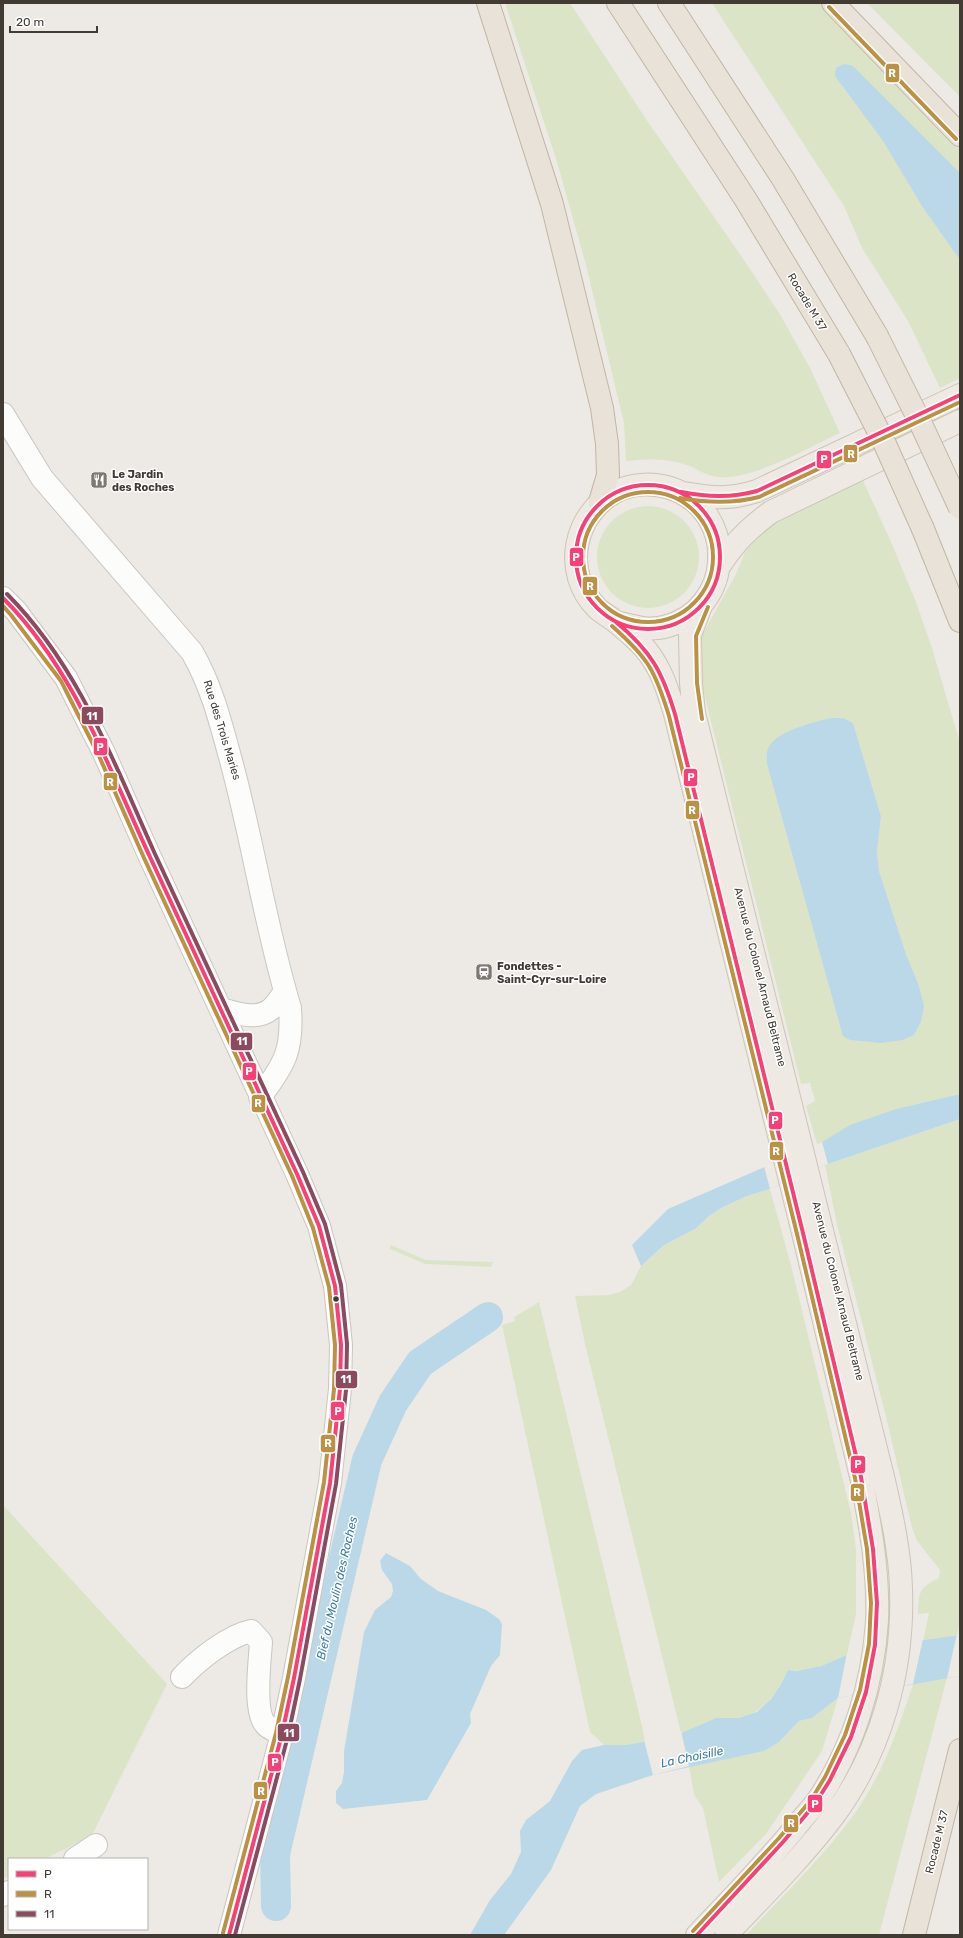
<svg xmlns="http://www.w3.org/2000/svg" width="963" height="1938" font-family="Rubik,sans-serif">
  <style>
    .green { fill: #dce4c8; fill-rule: evenodd }
    .water { fill: #bad8e7 }
    .pier { fill: #edeae6 }
    .lines { fill: none; stroke-linecap: round; stroke-linejoin: round }
    .canal { stroke: #bad8e7; stroke-width: 30 }
    .minor-casing { stroke: #c9c6c2; stroke-width: 24 }
    .major-casing { stroke: #cdc4b6; stroke-width: 24 }
    .highway-casing { stroke: #c2b5a4; stroke-width: 24 }
    .minor { stroke: #fcfcfb; stroke-width: 22 }
    .major { stroke: #eeeae3; stroke-width: 22 }
    .highway { stroke: #e9e2d8; stroke-width: 22 }
    .highway-bridge-casing { stroke: #c2b5a4; stroke-width: 24; stroke-linecap: butt }
    .highway-bridge { stroke: #e9e2d8; stroke-width: 22 }
    .bus-1-casing { stroke: #fff; stroke-width: 7 }
    .bus-2-casing { stroke: #fff; stroke-width: 7 }
    .bus-3-casing { stroke: #fff; stroke-width: 7 }
    .bus-1 { stroke: #f94076; stroke-width: 4 }
    .bus-2 { stroke: #bb9244; stroke-width: 4 }
    .bus-3 { stroke: #8b4b5f; stroke-width: 4 }
    .bus-dot { fill: #413b34; stroke: #fff; stroke-width: 1.5 }
    .labels { text-anchor: middle; dominant-baseline: central; stroke-width: 3; stroke-linejoin: round; paint-order: stroke }
    .street-label { font-size: 11px; fill: #413b34; stroke: #fff }
    .poi-label { font-size: 11px; font-weight: bold; fill: #413b34; stroke: #fff; text-anchor: start }
    .water-label { font-size: 12px; font-style: italic; fill: #397ca1; stroke: #fff }
    .line-badge { stroke: #fff; stroke-width: 1.5 }
    .badge-label { font-size: 11px; text-anchor: middle; font-weight: bold; fill: #fff }
  </style>
  <rect width="100%" height="100%" fill="#edeae6"/>
  <path class="green" d="M 505,3 L 570,3 L 646,119 L 744,260 L 781,316 L 810,368 L 840,433 C 810,447 751,481 718,477 C 707,476 697,469 687,465 C 667,458 646,459 626,461 L 624,423 L 586,265 L 557,162 Z
    M 712,3 L 819,3 L 960,146 L 960,378 L 940,388 L 908,321 L 862,248 L 844,206 Z
    M 867,3 L 960,3 L 960,97 Z
    M 860,474 L 892,544 L 916,602 L 932,648 L 960,743 L 960,1094 L 896,1109 L 817,1144 L 806,1106 L 815,1101 L 810,1083 L 801,1084 L 701,681 L 701,637 L 736,574 L 745,552 L 763,531 ZM 831,718 L 853,723 L 881,816 L 877,852 L 879,871 L 906,954 L 918,983 L 921,1022 L 914,1035 L 903,1040 L 773,741 L 799,727 Z
    M597 557a51 51 0 1 1 102 0a51 51 0 1 1-102 0Z
    M 960,1119 L 960,1621 L 957,1636 L 923,1641 L 929,1613 L 918,1614 C 919,1592 918,1588 939,1578 L 940,1570 L 917,1541 L 912,1528 L 887,1421 L 837,1225 L 825,1165 Z
    M 770,1189 L 792,1269 L 851,1513 L 856,1549 L 856,1614 L 847,1655 C 828,1663 808,1673 788,1670 C 778,1691 764,1713 740,1718 C 732,1720 723,1717 715,1719 C 704,1722 692,1729 681,1733 L 585,1344 L 575,1296 L 609,1295 L 620,1292 L 631,1285 L 641,1266 L 664,1245 L 695,1229 L 709,1216 L 723,1207 L 747,1196 Z
    M 391,1245 L 426,1260 L 493,1262 L 491,1267 L 425,1264 L 390,1249 Z
    M 539,1302 L 643,1730 L 645,1742 L 626,1745 L 604,1745 L 590,1732 L 502,1325 L 515,1321 L 514,1317 Z
    M 3,1505 L 167,1684 L 91,1837 L 44,1859 L 9,1859 L 9,1876 L 3,1879 Z
    M 947,1678 L 879,1935 L 746,1935 C 780,1899 823,1857 852,1817 C 881,1778 898,1730 913,1684 Z
    M 838,1698 L 822,1751 L 766,1834 L 719,1882 L 703,1808 L 694,1795 L 689,1766 L 722,1760 L 779,1742 L 799,1721 L 812,1718 Z"/>
  <path class="water" d="M 844,64 L 853,66 L 960,173 L 960,260 L 922,206 L 883,141 L 835,76 L 836,68 Z
    M 831,718 L 843,718 L 853,723 L 881,816 L 877,852 L 879,871 L 906,954 L 918,983 L 924,1006 L 921,1022 L 914,1035 L 903,1040 L 881,1043 L 850,1040 L 843,1036 L 767,764 C 767,760 766,753 768,749 C 774,731 815,722 831,718 Z
    M 960,1094 L 960,1119 L 828,1164 L 770,1189 L 747,1196 L 723,1207 L 709,1216 L 695,1229 L 664,1245 L 641,1266 L 632,1245 L 668,1209 L 822,1142 L 850,1125 L 896,1109 Z
    M 386,1553 L 410,1566 L 421,1579 L 438,1591 L 486,1610 L 499,1619 L 502,1624 L 500,1655 L 491,1666 L 470,1714 L 471,1723 L 427,1800 L 343,1809 L 336,1803 L 336,1791 L 342,1783 L 344,1772 L 344,1751 L 364,1632 L 375,1610 L 391,1597 L 393,1591 L 392,1584 L 382,1570 L 380,1561 Z
    M 960,1635 L 960,1676 L 838,1698 L 812,1718 L 799,1721 L 779,1742 L 764,1751 L 653,1775 L 596,1794 L 580,1806 L 551,1870 L 504,1935 L 470,1935 L 490,1900 L 511,1874 L 521,1852 L 520,1831 L 526,1820 L 550,1801 L 572,1761 L 582,1750 L 604,1745 L 626,1745 L 659,1739 L 681,1733 L 716,1718 L 739,1718 L 757,1712 L 771,1699 L 781,1684 L 788,1670 L 797,1671 L 821,1666 L 861,1649 Z"/>
  <path class="pier" d="M 822,1142 L 828,1164 L 770,1189 L 764,1166 Z
    M 960,1633 L 960,1676 L 947,1678 L 957,1634 Z
    M 923,1639 L 913,1684 L 838,1698 L 847,1653 L 860,1647 Z
    M 681,1731 L 689,1766 L 653,1775 L 644,1740 Z"/>
  <g class="lines">
    <path class="canal" d="M 276,1906 L 275,1854 L 367,1460 L 393,1403 L 420,1363 L 488,1317"/>
    <defs>
      <path id="minor" d="M 3,414 L 42,478 L 192,652 C 211,685 220,720 230,757 C 253,840 265,926 290,1008 C 293,1050 285,1064 260,1097
        M 3,598 L 16,611 L 66,678 L 104,753 L 149,855 L 297,1174 L 319,1226 L 335,1286 L 341,1345 L 340,1389 L 330,1483 L 294,1678 L 282,1734 L 229,1935
        M 221,1009 C 237,1013 257,1021 271,1009 C 276,1005 281,997 285,991
        M 182,1677 C 198,1660 228,1636 251,1631 L 261,1642 C 260,1660 253,1712 266,1725 C 269,1729 277,1731 282,1734
        M 75,1859 L 96,1845
        M 3,1895 L 9,1892"/>
      <path id="major" d="M 684,493 C 712,498 729,500 757,491 L 960,395
        M 720,565 C 736,541 748,529 771,512 L 960,421
        M 701,606 L 690,635 L 691,683 L 694,713 L 884,1481 C 892,1516 900,1552 901,1588 C 904,1670 881,1753 832,1818 C 800,1860 762,1897 726,1935
        M 616,622 C 632,626 648,631 664,627 C 734,610 739,511 670,488 C 654,483 634,483 617,491 C 574,513 561,572 597,608 C 602,613 610,617 616,622 C 627,631 639,641 647,651 C 662,670 668,691 675,714 L 803,1233 L 861,1477 C 870,1524 879,1573 877,1621 C 873,1684 853,1748 818,1800 C 811,1810 802,1818 795,1828 C 764,1865 731,1900 697,1935"/>
      <path id="highway" d="M 488,3 L 552,204 L 602,408 L 607,444 L 608,475 L 600,502
        M 618,3 L 746,200 L 839,354
        M 669,3 L 783,179 L 877,336
        M 833,3 L 960,135
        M 923,529 L 960,621
        M 914,1935 L 960,1750"/>
    </defs>
    <use href="#minor" class="minor-casing"/>
    <use href="#major" class="major-casing"/>
    <use href="#highway" class="highway-casing"/>
    <use href="#minor" class="minor"/>
    <use href="#major" class="major"/>
    <use href="#highway" class="highway"/>
    <defs>
      <path id="highway-bridge" d="M 877,336 L 921,424 L 960,508
        M 839,354 L 884,442 L 923,529"/>
    </defs>
    <use href="#highway-bridge" class="highway-bridge-casing"/>
    <use href="#highway-bridge" class="highway-bridge"/>
    <defs>
      <path id="bus-1" d="M576 557a72 72 0 1 1 144 0a72 72 0 1 1-144 0Z
        M 681,492 C 708,497 731,498 757,491 L 960,395
        M 3,598 C 75,670 108,767 150,857 C 199,963 248,1068 297,1174 L 319,1226 L 335,1286 L 341,1345 L 340,1389 L 330,1483 L 294,1678 L 282,1734 L 229,1935
        M 616,622 C 651,651 662,671 675,714 L 803,1233 L 861,1477 L 873,1549 L 877,1603 L 875,1645 L 866,1692 L 851,1737 L 830,1780 L 815,1804 L 783,1842 L 697,1935"/>
      <path id="bus-2" d="M 829,7 L 956,139
        M583 557a65 65 0 1 1 130 0a65 65 0 1 1-130 0Z
        M 680,498 C 707,503 732,504 759,497 L 960,402
        M 3,606 L 11,615 L 61,681 L 99,756 L 144,858 L 292,1176 L 313,1228 L 329,1287 L 335,1345 L 334,1389 L 324,1482 L 288,1677 L 276,1733 L 223,1933
        M 612,626 C 648,658 655,670 669,716 L 797,1234 L 855,1478 L 867,1549 L 871,1603 L 869,1644 L 860,1690 L 845,1735 L 825,1777 L 811,1800 L 779,1838 L 693,1931
        M 702,719 L 697,683 L 696,636 L 708,607"/>
      <path id="bus-3" d="M 7,594 C 79,666 114,763 155,854 C 204,960 253,1066 303,1172 L 325,1224 L 341,1285 L 347,1344 L 346,1390 L 336,1484 L 300,1679 L 288,1736 L 235,1935"/>
    </defs>
    <use href="#bus-1" class="bus-1-casing"/>
    <use href="#bus-2" class="bus-2-casing"/>
    <use href="#bus-3" class="bus-3-casing"/>
    <use href="#bus-1" class="bus-1"/>
    <use href="#bus-2" class="bus-2"/>
    <use href="#bus-3" class="bus-3"/>
  </g>
  <defs>
    <symbol id="restaurant-square" viewBox="-11 -11 22 22"><rect x="-9" y="-9" width="18" height="18" rx="4" fill="#7d7872" stroke="#fff"/><path d="M-5-6h1v4h1v-4h1v4h1v-4h1v5L-1.5 .5V6h-2V.5L-5-1ZM5-6V6H3V1.5H1.5Q1.5-4 5-6Z" fill="#fff"/></symbol>
    <symbol id="station-square" viewBox="-11 -11 22 22"><rect x="-9" y="-9" width="18" height="18" rx="4" fill="#7d7872" stroke="#fff"/><path d="M-3-6H3Q5-6 5-4V2Q5 4 3 4L4.5 6H3L1.5 4h-3L-3 6H-4.5L-3 4Q-5 4-5 2V-4Q-5-6-3-6ZM-3.5-4v3h7v-3ZM-3.5 1v1.5H-2V1ZM2 1v1.5H3.5V1Z" fill="#fff"/></symbol>
  </defs>
  <g fill-rule="evenodd">
    <use href="#restaurant-square" x="89" y="470" width="20" height="20"/>
    <use href="#station-square" x="474" y="962" width="20" height="20"/>
  </g>
  <circle class="bus-dot" cx="336" cy="1299" r="3.5"/>
  <g class="labels">
    <g class="street-label">
      <text transform="translate(807 302) rotate(59)">Rocade M 37</text>
      <text transform="translate(222 730) rotate(73)">Rue des Trois Maries</text>
      <text transform="translate(760 977) rotate(76)">Avenue du Colonel Arnaud Beltrame</text>
      <text transform="translate(838 1291) rotate(76)">Avenue du Colonel Arnaud Beltrame</text>
      <text transform="translate(937 1842) rotate(-76)">Rocade M 37</text>
    </g>
    <g class="poi-label">
      <text x="112" y="474">Le Jardin<tspan x="112" dy="13">des Roches</tspan></text>
      <text x="497" y="966">Fondettes -<tspan x="497" dy="13">Saint-Cyr-sur-Loire</tspan></text>
    </g>
    <g class="water-label">
      <text transform="translate(337 1588) rotate(-77)">Bief du Moulin des Roches</text>
      <text transform="translate(692 1757) rotate(-12)">La Choisille</text>
    </g>
  </g>
  <g class="line-badge">
    <rect x="885" y="63" width="15" height="20" rx="4" fill="#bb9244"/>
    <rect x="843" y="444" width="15" height="19" rx="4" fill="#bb9244"/>
    <rect x="816" y="450" width="16" height="19" rx="4" fill="#f94076"/>
    <rect x="569" y="547" width="15" height="20" rx="4" fill="#f94076"/>
    <rect x="582" y="576" width="16" height="20" rx="4" fill="#bb9244"/>
    <rect x="81" y="706" width="23" height="19" rx="4" fill="#8b4b5f"/>
    <rect x="93" y="737" width="15" height="19" rx="4" fill="#f94076"/>
    <rect x="683" y="768" width="15" height="19" rx="4" fill="#f94076"/>
    <rect x="103" y="772" width="15" height="19" rx="4" fill="#bb9244"/>
    <rect x="685" y="800" width="15" height="20" rx="4" fill="#bb9244"/>
    <rect x="230" y="1032" width="23" height="19" rx="4" fill="#8b4b5f"/>
    <rect x="242" y="1062" width="15" height="19" rx="4" fill="#f94076"/>
    <rect x="251" y="1094" width="15" height="19" rx="4" fill="#bb9244"/>
    <rect x="768" y="1111" width="15" height="19" rx="4" fill="#f94076"/>
    <rect x="769" y="1141" width="15" height="20" rx="4" fill="#bb9244"/>
    <rect x="335" y="1370" width="23" height="19" rx="4" fill="#8b4b5f"/>
    <rect x="330" y="1401" width="15" height="20" rx="4" fill="#f94076"/>
    <rect x="320" y="1434" width="16" height="19" rx="4" fill="#bb9244"/>
    <rect x="850" y="1455" width="16" height="19" rx="4" fill="#f94076"/>
    <rect x="850" y="1483" width="15" height="19" rx="4" fill="#bb9244"/>
    <rect x="277" y="1723" width="23" height="19" rx="4" fill="#8b4b5f"/>
    <rect x="267" y="1753" width="15" height="19" rx="4" fill="#f94076"/>
    <rect x="253" y="1781" width="15" height="19" rx="4" fill="#bb9244"/>
    <rect x="807" y="1794" width="16" height="19" rx="4" fill="#f94076"/>
    <rect x="783" y="1814" width="16" height="19" rx="4" fill="#bb9244"/>
  </g>
  <g class="badge-label">
    <text x="892" y="77">R</text>
    <text x="851" y="458">R</text>
    <text x="824" y="463">P</text>
    <text x="576" y="561">P</text>
    <text x="590" y="590">R</text>
    <text x="92" y="720">11</text>
    <text x="100" y="751">P</text>
    <text x="691" y="781">P</text>
    <text x="110" y="786">R</text>
    <text x="692" y="814">R</text>
    <text x="242" y="1045">11</text>
    <text x="249" y="1075">P</text>
    <text x="258" y="1107">R</text>
    <text x="775" y="1124">P</text>
    <text x="776" y="1155">R</text>
    <text x="346" y="1383">11</text>
    <text x="338" y="1415">P</text>
    <text x="328" y="1447">R</text>
    <text x="858" y="1468">P</text>
    <text x="857" y="1496">R</text>
    <text x="289" y="1737">11</text>
    <text x="275" y="1766">P</text>
    <text x="261" y="1795">R</text>
    <text x="815" y="1808">P</text>
    <text x="791" y="1827">R</text>
  </g>
  <rect width="963" height="1938" fill="none" stroke="#413b34" stroke-width="8"/>
  <rect x="8" y="1858" width="140" height="72" fill="#ffffff" stroke="#b3b1ae"/>
  <rect x="16" y="1871" width="20" height="6" fill="#f94076" stroke="#b3b1ae"/>
  <text x="44" y="1878" font-size="12" fill="#413b34">P</text>
  <rect x="16" y="1891" width="20" height="6" fill="#bb9244" stroke="#b3b1ae"/>
  <text x="44" y="1898" font-size="12" fill="#413b34">R</text>
  <rect x="16" y="1911" width="20" height="6" fill="#8b4b5f" stroke="#b3b1ae"/>
  <text x="44" y="1918" font-size="12" fill="#413b34">11</text>
  <path d="M10 26v6h87v-6" fill="none" stroke="#413b34" stroke-width="2"/>
  <text x="16" y="26" font-size="12" fill="#413b34" stroke="#ffffff" stroke-width="3" paint-order="stroke">20 m</text>
</svg>
